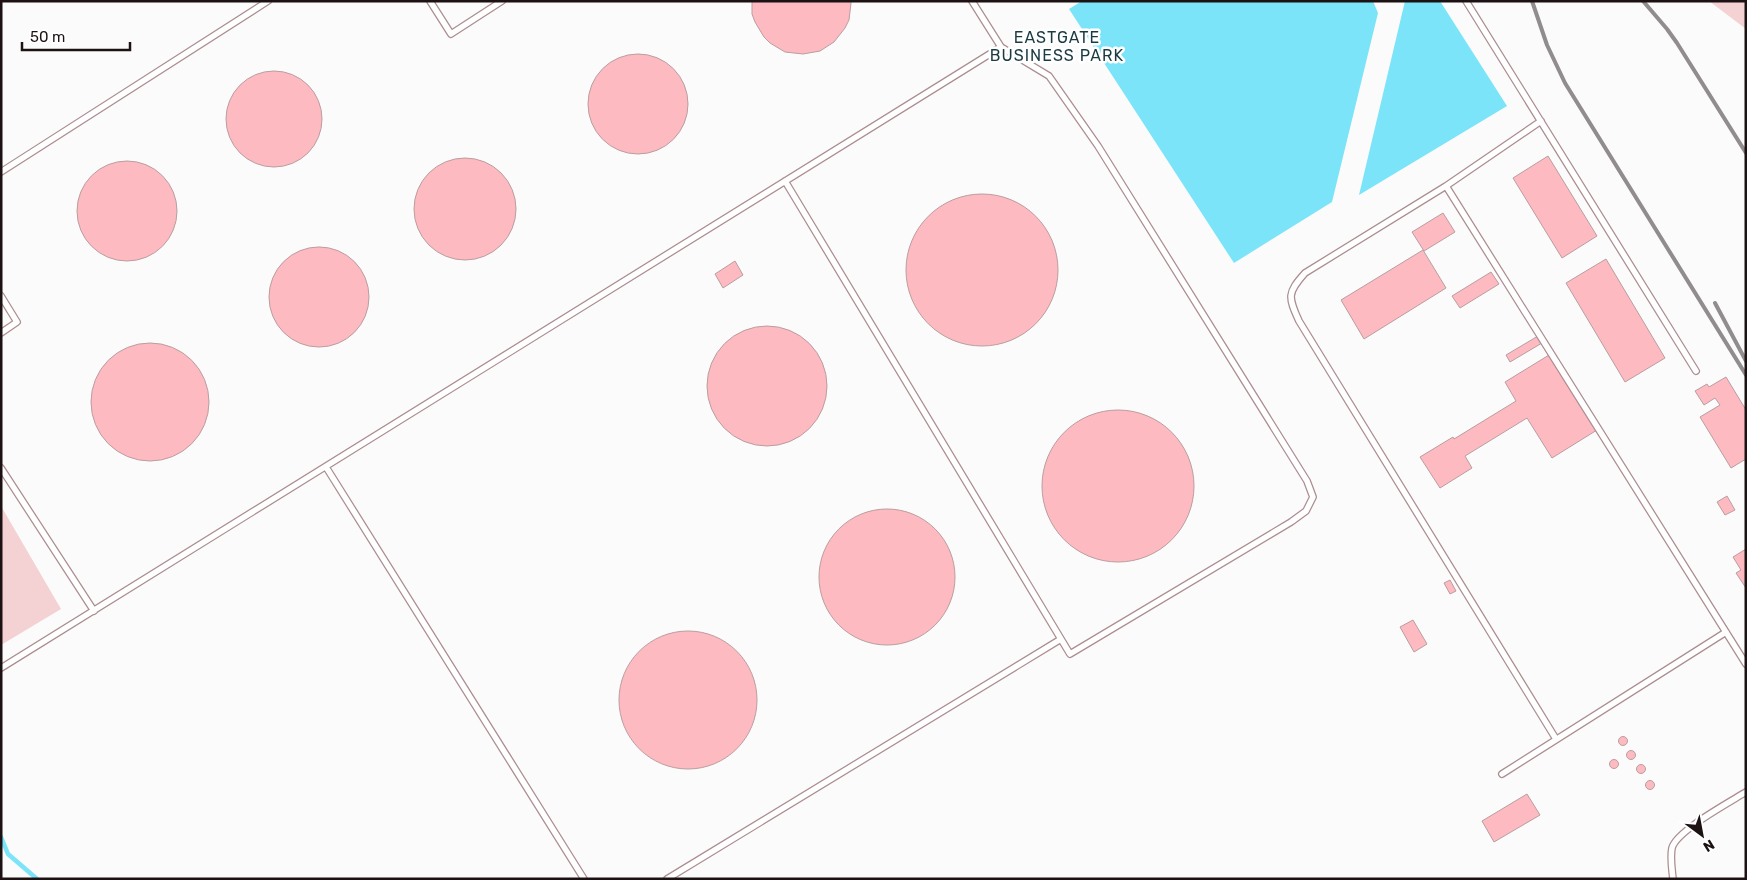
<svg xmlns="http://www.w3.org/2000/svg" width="1747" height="880" font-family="Rubik,sans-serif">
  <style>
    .green { fill: #f4d1d3 }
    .water { fill: #7be4f9 }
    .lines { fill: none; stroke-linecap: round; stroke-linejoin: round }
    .stream { stroke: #7be4f9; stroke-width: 4.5 }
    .building { fill: #fdbbc1; stroke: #ba9d9f }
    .service-casing { stroke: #ab8e90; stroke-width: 8 }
    .service { stroke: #fff; stroke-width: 5.5 }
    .rail { stroke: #918c8d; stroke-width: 4 }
    .labels { text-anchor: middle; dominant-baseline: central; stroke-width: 5; stroke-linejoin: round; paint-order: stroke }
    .neighbourhood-label { font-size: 16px; letter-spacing: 1px; fill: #1a3b42; stroke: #fff }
  </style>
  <rect width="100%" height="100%" fill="#fbfbfb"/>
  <path class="green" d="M 1709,1 L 1746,1 L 1746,29 Z
    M 1,506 L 61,609 L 1,645 Z"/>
  <path class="water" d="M 1082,1 L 1373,1 L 1378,13 L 1332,202 L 1234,263 L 1069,9 Z
    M 1405,1 L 1440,1 L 1507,106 L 1359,195 Z"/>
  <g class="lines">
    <path class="stream" d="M 1,837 L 8,854 L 37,879"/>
  </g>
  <path class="building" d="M 752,1 L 851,1 L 851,3 L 849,20 L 845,28 L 834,42 L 820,51 L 803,54 L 785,52 L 770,43 L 764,37 L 755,22 L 752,14 Z
    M588 104a50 50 0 1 1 100 0a50 50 0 1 1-100 0Z
    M226 119a48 48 0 1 1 96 0a48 48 0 1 1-96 0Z
    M 1548,156 L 1597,236 L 1562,258 L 1513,178 Z
    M414 209a51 51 0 1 1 102 0a51 51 0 1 1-102 0Z
    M77 211a50 50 0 1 1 100 0a50 50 0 1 1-100 0Z
    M906 270a76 76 0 1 1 152 0a76 76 0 1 1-152 0Z
    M 1443,213 L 1455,232 L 1424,251 L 1412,232 Z
    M269 297a50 50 0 1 1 100 0a50 50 0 1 1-100 0Z
    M 1423,250 L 1446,288 L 1364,339 L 1341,300 Z
    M 1606,259 L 1665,358 L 1625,382 L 1566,283 Z
    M 735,261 L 743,275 L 723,288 L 715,274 Z
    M 1491,272 L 1499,284 L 1460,308 L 1452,296 Z
    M707 386a60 60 0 1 1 120 0a60 60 0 1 1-120 0Z
    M 1538,336 L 1542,343 L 1510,362 L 1506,355 Z
    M91 402a59 59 0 1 1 118 0a59 59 0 1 1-118 0Z
    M 1549,355 L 1597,430 L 1552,458 L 1527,418 L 1465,456 L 1472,468 L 1440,488 L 1420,457 L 1453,437 L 1454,439 L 1516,401 L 1505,382 Z
    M 1726,377 L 1746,410 L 1746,459 L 1731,468 L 1700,417 L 1720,405 L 1715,398 L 1704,405 L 1695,391 L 1707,384 L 1709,387 Z
    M1042 486a76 76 0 1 1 152 0a76 76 0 1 1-152 0Z
    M 1727,496 L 1735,510 L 1725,515 L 1717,502 Z
    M819 577a68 68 0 1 1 136 0a68 68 0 1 1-136 0Z
    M 1746,549 L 1746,588 L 1736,573 L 1741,570 L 1733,557 Z
    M 1450,580 L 1456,591 L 1450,594 L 1444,583 Z
    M 1413,620 L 1427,644 L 1414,652 L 1400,627 Z
    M619 700a69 69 0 1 1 138 0a69 69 0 1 1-138 0Z
    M1618.5 741a4.5 4.5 0 1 1 9 0a4.5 4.5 0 1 1-9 0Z
    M1626.5 755a4.5 4.5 0 1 1 9 0a4.5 4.5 0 1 1-9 0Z
    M1609.5 764a4.5 4.5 0 1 1 9 0a4.5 4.5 0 1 1-9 0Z
    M1636.5 769a4.5 4.5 0 1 1 9 0a4.5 4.5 0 1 1-9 0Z
    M1645.5 785a4.5 4.5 0 1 1 9 0a4.5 4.5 0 1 1-9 0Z
    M 1527,794 L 1540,815 L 1494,842 L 1482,821 Z"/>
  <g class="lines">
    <defs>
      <path id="service" d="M 430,1 L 451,34 L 502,1
        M 972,1 L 1001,47
        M 1466,1 L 1696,371
        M 1541,121 L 1446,186 L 1746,664
        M 1,172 L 268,1
        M 1446,186 L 1305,273 C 1287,293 1288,297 1299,321 L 1556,739
        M 1,296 L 17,322 L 1,333
        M 326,467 L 584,879
        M 1,468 L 94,611
        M 1,668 L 1001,47 L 1049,76 L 1098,146 L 1307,481 L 1313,497 L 1306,511 L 1291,522 L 1070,654 L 785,181
        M 1502,774 L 1726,632
        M 667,879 L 1061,639
        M 1673,879 C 1672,869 1670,858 1672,848 C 1676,831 1730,802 1746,792"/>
    </defs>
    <use href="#service" class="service-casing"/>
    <use href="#service" class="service"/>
    <path class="rail" d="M 1532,1 L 1547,45 L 1565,83 L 1746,375
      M 1643,1 L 1667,29 L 1677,43 L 1746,153
      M 1715,303 L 1746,361"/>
  </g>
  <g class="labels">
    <g class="neighbourhood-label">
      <text x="1057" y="37">EASTGATE<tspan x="1057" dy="18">BUSINESS PARK</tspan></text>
    </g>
  </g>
  <rect width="1747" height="880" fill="none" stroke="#1d1213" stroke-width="5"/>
  <g transform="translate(1702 835) rotate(148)" stroke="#ffffff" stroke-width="4" paint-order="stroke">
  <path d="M0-4L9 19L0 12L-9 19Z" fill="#1d1213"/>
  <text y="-8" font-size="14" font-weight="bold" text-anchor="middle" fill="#1d1213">N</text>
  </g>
  <path d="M22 42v8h108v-8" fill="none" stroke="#1d1213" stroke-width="2.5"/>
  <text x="30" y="42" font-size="15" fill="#1d1213" stroke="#ffffff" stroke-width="4" paint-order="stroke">50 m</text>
</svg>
